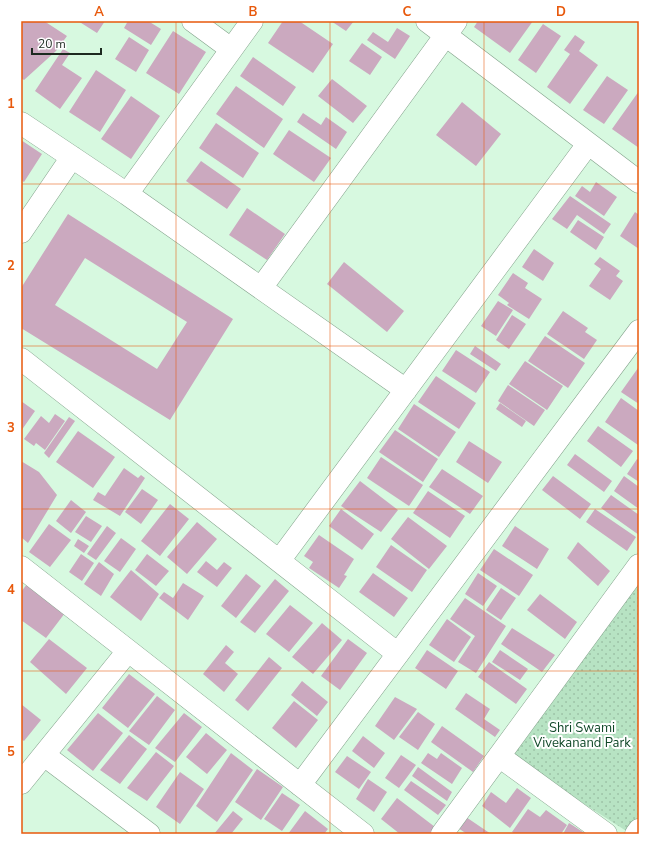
<svg xmlns="http://www.w3.org/2000/svg" width="660" height="855" font-family="'Nunito Sans',sans-serif">
  <style>
    .park { fill: url(#park-dots) }
    .building { fill: #cba9bf; fill-rule: evenodd }
    .lines { fill: none; stroke-linecap: round; stroke-linejoin: round }
    .minor-casing { stroke: #82a18a; stroke-width: 23 }
    .minor { stroke: #fff; stroke-width: 22 }
    .grid { fill: none; stroke: #e8590c; stroke-width: 1; stroke-opacity: 0.55 }
    .labels { text-anchor: middle; dominant-baseline: central; stroke-width: 4; stroke-linejoin: round; paint-order: stroke }
    .park-label { font-size: 13px; fill: #104828; stroke: #fff }
    .neatline { fill: none; stroke: #e8590c; stroke-width: 1.5 }
    .grid-label { font-size: 13px; text-anchor: middle; font-weight: bold; fill: #e8590c }
  </style>
  <defs>
    <pattern id="park-dots" width="8" height="8" patternUnits="userSpaceOnUse"><rect width="8" height="8" fill="#b7e3c3"/><path d="M2 2h.1M6 6h.1" fill="none" stroke="#9dc3a7" stroke-width="1.8" stroke-linecap="round"/></pattern>
  </defs>
  <rect width="100%" height="100%" fill="#d7f9e0"/>
  <path class="park" d="M 639,570 L 639,834 L 631,834 L 500,750 Z"/>
  <path class="building" d="M 21,21 L 44,21 L 67,36 L 56,51 L 24,80 L 21,78 Z
    M 78,21 L 105,21 L 97,33 Z
    M 128,21 L 148,21 L 161,29 L 151,45 L 124,28 Z
    M 283,21 L 299,21 L 333,44 L 313,73 L 268,43 Z
    M 331,21 L 354,21 L 346,31 Z
    M 478,21 L 533,21 L 510,53 L 474,27 Z
    M 543,24 L 561,36 L 536,73 L 518,60 Z
    M 397,28 L 410,36 L 395,59 L 367,40 L 373,32 L 388,42 Z
    M 173,31 L 206,52 L 179,94 L 146,73 Z
    M 575,35 L 585,42 L 579,51 L 598,65 L 570,104 L 547,87 L 570,54 L 564,50 Z
    M 129,37 L 149,50 L 136,72 L 115,59 Z
    M 362,43 L 382,57 L 370,75 L 349,61 Z
    M 63,49 L 70,53 L 62,65 L 82,78 L 60,109 L 35,91 Z
    M 253,57 L 296,87 L 283,106 L 240,76 Z
    M 96,70 L 126,90 L 100,132 L 69,112 Z
    M 607,76 L 628,90 L 604,124 L 583,110 Z
    M 332,79 L 367,106 L 353,123 L 318,96 Z
    M 236,86 L 283,119 L 264,148 L 216,114 Z
    M 639,91 L 639,148 L 612,129 Z
    M 131,96 L 160,116 L 131,159 L 101,139 Z
    M 462,102 L 501,134 L 476,166 L 436,135 Z
    M 303,113 L 321,125 L 326,117 L 347,132 L 336,149 L 297,122 Z
    M 216,123 L 259,153 L 243,178 L 199,148 Z
    M 289,130 L 331,158 L 314,182 L 273,154 Z
    M 21,140 L 42,154 L 24,182 L 21,180 Z
    M 201,161 L 241,189 L 227,209 L 186,181 Z
    M 596,182 L 617,197 L 604,216 L 575,196 L 582,186 L 590,192 Z
    M 570,196 L 611,224 L 604,234 L 577,215 L 567,229 L 552,219 Z
    M 247,208 L 285,234 L 267,260 L 229,235 Z
    M 635,212 L 639,215 L 639,249 L 620,236 Z
    M 68,214 L 233,319 L 170,420 L 21,328 L 21,288 ZM 85,258 L 187,322 L 157,369 L 55,305 Z
    M 578,220 L 604,237 L 596,250 L 570,232 Z
    M 534,249 L 554,263 L 543,281 L 522,267 Z
    M 600,257 L 620,271 L 616,276 L 623,281 L 610,300 L 589,286 L 601,269 L 594,264 Z
    M 344,262 L 404,311 L 387,332 L 327,284 Z
    M 513,273 L 528,283 L 525,288 L 542,299 L 529,319 L 507,305 L 509,303 L 498,295 Z
    M 498,301 L 513,310 L 496,336 L 481,326 Z
    M 563,311 L 588,328 L 585,332 L 597,340 L 584,359 L 547,334 Z
    M 512,315 L 526,324 L 509,349 L 496,340 Z
    M 545,336 L 585,363 L 568,388 L 528,361 Z
    M 475,346 L 501,364 L 496,371 L 470,354 Z
    M 456,350 L 490,372 L 476,393 L 442,371 Z
    M 525,361 L 563,386 L 547,410 L 509,384 Z
    M 638,368 L 639,368 L 639,404 L 621,392 Z
    M 436,376 L 476,403 L 459,429 L 418,402 Z
    M 508,385 L 545,410 L 534,426 L 498,401 Z
    M 621,398 L 639,411 L 638,445 L 605,422 Z
    M 21,401 L 35,411 L 21,431 Z
    M 500,403 L 526,421 L 522,427 L 496,409 Z
    M 414,404 L 456,432 L 439,457 L 398,429 Z
    M 55,414 L 65,421 L 45,450 L 36,443 L 34,446 L 24,439 L 41,416 L 49,423 Z
    M 69,417 L 75,421 L 49,458 L 44,453 Z
    M 598,426 L 633,451 L 621,467 L 587,441 Z
    M 395,430 L 438,459 L 423,482 L 379,452 Z
    M 78,431 L 115,457 L 93,488 L 56,462 Z
    M 469,441 L 502,462 L 488,483 L 456,462 Z
    M 575,454 L 612,481 L 604,492 L 567,465 Z
    M 381,457 L 423,485 L 409,506 L 367,478 Z
    M 637,459 L 639,460 L 639,482 L 627,474 Z
    M 21,461 L 39,472 L 57,495 L 28,543 L 21,537 Z
    M 124,468 L 138,478 L 141,475 L 145,478 L 120,516 L 93,500 L 98,492 L 105,496 Z
    M 442,469 L 483,496 L 470,514 L 429,487 Z
    M 553,476 L 591,504 L 580,519 L 542,490 Z
    M 624,476 L 639,487 L 639,509 L 614,491 Z
    M 360,481 L 398,510 L 381,532 L 341,506 Z
    M 142,489 L 158,500 L 141,524 L 125,512 Z
    M 428,491 L 465,516 L 450,538 L 413,513 Z
    M 611,495 L 639,515 L 639,535 L 601,508 Z
    M 71,500 L 86,512 L 71,533 L 56,521 Z
    M 170,504 L 189,519 L 160,556 L 141,541 Z
    M 341,509 L 374,534 L 362,550 L 329,526 Z
    M 595,509 L 636,537 L 627,551 L 586,522 Z
    M 86,516 L 102,526 L 91,542 L 75,532 Z
    M 408,517 L 447,546 L 429,569 L 391,539 Z
    M 197,522 L 217,539 L 187,574 L 167,557 Z
    M 49,524 L 71,540 L 50,567 L 29,552 Z
    M 107,526 L 116,533 L 96,560 L 87,554 Z
    M 515,526 L 549,549 L 537,569 L 502,546 Z
    M 319,535 L 354,559 L 344,575 L 347,576 L 339,588 L 309,568 L 313,562 L 304,556 Z
    M 121,538 L 136,549 L 120,572 L 104,561 Z
    M 78,539 L 89,546 L 84,553 L 74,546 Z
    M 578,542 L 610,571 L 598,586 L 567,558 Z
    M 391,545 L 427,570 L 412,592 L 376,567 Z
    M 494,549 L 533,575 L 519,596 L 480,570 Z
    M 81,554 L 94,563 L 82,581 L 69,572 Z
    M 147,554 L 169,571 L 156,586 L 135,570 Z
    M 206,561 L 217,570 L 224,562 L 232,568 L 217,587 L 197,572 Z
    M 99,562 L 114,574 L 101,596 L 84,584 Z
    M 131,570 L 159,594 L 141,621 L 110,597 Z
    M 373,573 L 408,598 L 394,617 L 359,592 Z
    M 478,573 L 497,586 L 483,606 L 465,594 Z
    M 246,574 L 261,586 L 236,618 L 221,606 Z
    M 275,579 L 289,591 L 255,633 L 240,622 Z
    M 183,583 L 204,596 L 188,620 L 159,598 L 164,592 L 173,598 Z
    M 27,584 L 65,613 L 46,638 L 21,620 L 21,592 Z
    M 501,588 L 516,598 L 501,620 L 486,610 Z
    M 540,594 L 577,622 L 565,639 L 527,610 Z
    M 465,598 L 506,626 L 476,673 L 458,662 L 475,636 L 450,619 Z
    M 290,605 L 313,623 L 289,652 L 266,634 Z
    M 447,619 L 471,637 L 454,662 L 429,645 Z
    M 322,623 L 342,640 L 313,674 L 292,657 Z
    M 512,628 L 555,655 L 542,672 L 501,644 Z
    M 49,639 L 87,668 L 66,694 L 30,662 Z
    M 348,639 L 367,653 L 340,690 L 321,676 Z
    M 226,645 L 234,652 L 225,663 L 238,674 L 224,692 L 203,674 Z
    M 427,650 L 458,671 L 446,689 L 415,668 Z
    M 500,650 L 528,669 L 520,680 L 492,662 Z
    M 269,657 L 282,668 L 248,711 L 235,700 Z
    M 489,662 L 527,689 L 516,704 L 478,677 Z
    M 129,674 L 155,694 L 128,728 L 102,708 Z
    M 302,681 L 328,702 L 317,716 L 291,695 Z
    M 466,693 L 490,709 L 484,719 L 500,730 L 495,737 L 455,709 Z
    M 157,696 L 175,710 L 149,745 L 129,731 Z
    M 395,697 L 417,709 L 394,740 L 375,726 Z
    M 294,701 L 318,720 L 296,748 L 272,728 Z
    M 21,704 L 41,720 L 24,741 L 21,739 Z
    M 418,712 L 435,724 L 418,750 L 399,737 Z
    M 98,713 L 123,733 L 93,771 L 67,750 Z
    M 184,713 L 202,727 L 175,762 L 155,748 Z
    M 442,726 L 484,756 L 473,772 L 431,742 Z
    M 206,733 L 227,750 L 207,774 L 186,757 Z
    M 129,735 L 147,749 L 120,784 L 100,770 Z
    M 363,736 L 385,753 L 374,768 L 352,751 Z
    M 156,752 L 174,766 L 147,801 L 127,788 Z
    M 231,753 L 253,770 L 217,822 L 196,806 Z
    M 428,753 L 437,759 L 441,753 L 462,768 L 452,784 L 421,763 Z
    M 401,755 L 416,765 L 399,788 L 385,778 Z
    M 347,756 L 371,772 L 359,789 L 335,772 Z
    M 418,767 L 452,792 L 447,801 L 412,776 Z
    M 257,769 L 283,787 L 261,820 L 235,802 Z
    M 180,772 L 204,789 L 180,824 L 156,807 Z
    M 368,779 L 387,792 L 374,812 L 356,799 Z
    M 411,781 L 446,805 L 438,815 L 404,790 Z
    M 517,788 L 531,798 L 510,828 L 482,806 L 491,792 L 506,803 Z
    M 282,793 L 300,805 L 282,831 L 264,819 Z
    M 397,798 L 435,827 L 430,834 L 400,834 L 381,819 Z
    M 528,809 L 540,817 L 546,810 L 567,825 L 561,834 L 515,834 L 512,832 Z
    M 233,811 L 243,819 L 231,834 L 214,834 Z
    M 305,811 L 328,829 L 324,834 L 288,834 Z
    M 463,815 L 491,834 L 467,834 L 455,826 Z
    M 569,823 L 586,834 L 563,834 Z"/>
  <g class="lines">
    <defs>
      <path id="minor" d="M 193,21 L 231,49
        M 427,21 L 639,182
        M 21,123 L 127,194 L 406,390
        M 127,194 L 252,21
        M 21,232 L 72,157
        M 261,288 L 456,21
        M 21,359 L 398,654
        M 279,561 L 588,144
        M 21,567 L 363,834
        M 44,755 L 149,834
        M 499,756 L 606,834
        M 21,783 L 128,651
        M 300,785 L 639,331
        M 442,834 L 639,565
        M 636,834 L 639,830"/>
    </defs>
    <use href="#minor" class="minor-casing"/>
    <use href="#minor" class="minor"/>
  </g>
  <path class="grid" d="M 176,21 L 176,834M 330,21 L 330,834M 484,21 L 484,834M 21,184 L 639,184M 21,346 L 639,346M 21,509 L 639,509M 21,671 L 639,671"/>
  <g class="labels">
    <g class="park-label">
      <text x="582" y="728">Shri Swami<tspan x="582" dy="15">Vivekanand Park</tspan></text>
    </g>
  </g>
  <rect width="660" height="855" fill="none" stroke="#ffffff" stroke-width="44"/>
  <path d="M32 48v6h69v-6" fill="none" stroke="#1d2a20" stroke-width="2"/>
  <text x="38" y="48" font-size="12" fill="#1d2a20" stroke="#ffffff" stroke-width="3" paint-order="stroke">20 m</text>
  <rect x="22" y="22" width="616" height="811" class="neatline"/>
  <g class="grid-label">
    <text x="99" y="16">A</text>
    <text x="253" y="16">B</text>
    <text x="407" y="16">C</text>
    <text x="561" y="16">D</text>
    <text x="11" y="108">1</text>
    <text x="11" y="270">2</text>
    <text x="11" y="432">3</text>
    <text x="11" y="594">4</text>
    <text x="11" y="756">5</text>
  </g>
</svg>
